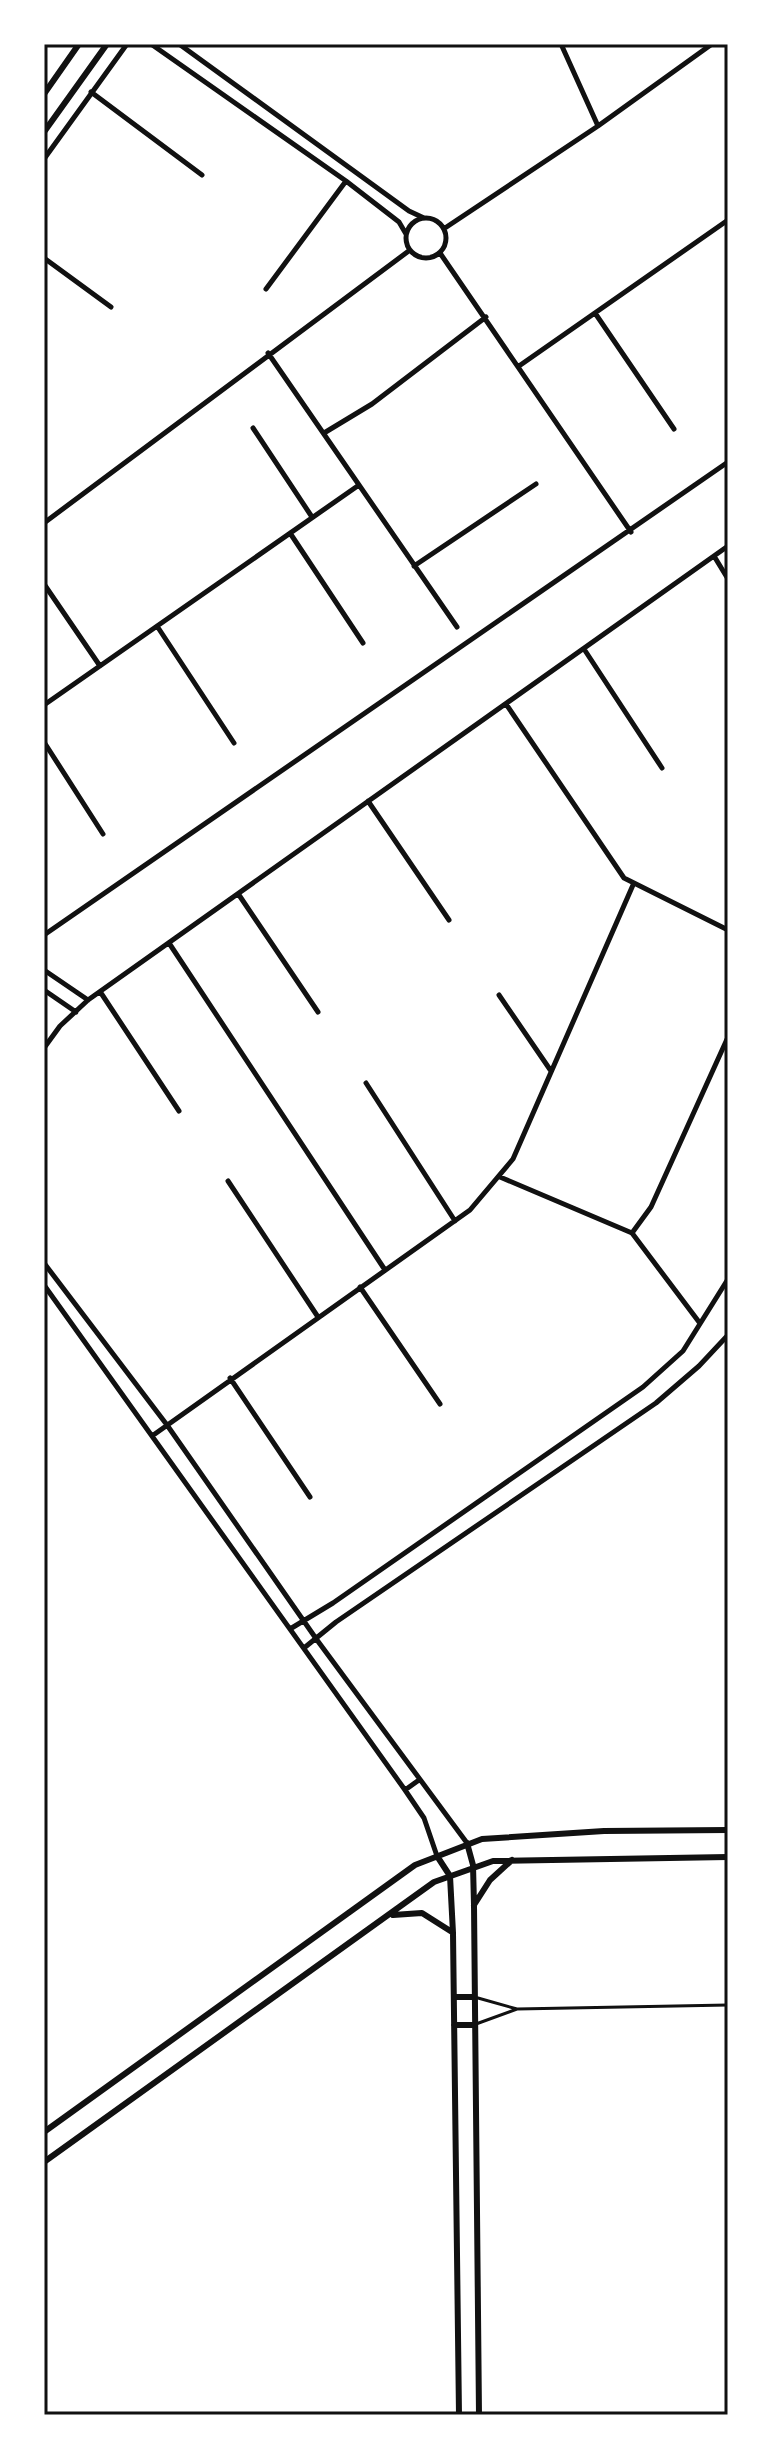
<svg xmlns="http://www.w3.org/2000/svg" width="772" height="2459" font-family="'Noto Sans',sans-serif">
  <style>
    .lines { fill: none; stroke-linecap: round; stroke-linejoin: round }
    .service { stroke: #111; stroke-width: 3 }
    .minor { stroke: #111; stroke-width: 5 }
    .tertiary { stroke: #111; stroke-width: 6 }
    .neatline { fill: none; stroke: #111; stroke-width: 3 }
  </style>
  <rect width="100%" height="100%" fill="#fff"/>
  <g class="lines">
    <path class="service" d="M 478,1998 L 517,2009 L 728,2005
      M 476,2024 L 517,2009"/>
    <path class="minor" d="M 151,44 L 346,181 L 399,222 L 406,234
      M 179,44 L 409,211 L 424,218
      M 561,44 L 598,126
      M 91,92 L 202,175
      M 44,159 L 127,44
      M406 238a20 20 0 1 1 40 0a20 20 0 1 1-40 0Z
      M 445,228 L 598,126 L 712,44
      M 440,253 L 631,532
      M 44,258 L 111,307
      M 266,289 L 346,181
      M 595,313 L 674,429
      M 268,353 L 457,627
      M 519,366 L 728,220
      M 253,428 L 312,517
      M 324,433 L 372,404 L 486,317
      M 44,523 L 410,250
      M 290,533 L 363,643
      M 714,556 L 728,579
      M 414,566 L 536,484
      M 44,584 L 100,666
      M 157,626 L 234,743
      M 584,649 L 662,768
      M 506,704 L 624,878 L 728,930
      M 44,705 L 359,485
      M 44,742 L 103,834
      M 368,801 L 449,920
      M 239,895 L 318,1012
      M 44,935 L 728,462
      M 169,943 L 385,1270
      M 44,970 L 88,1000
      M 44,990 L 76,1012
      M 101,993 L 179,1111
      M 499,995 L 551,1071
      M 44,1048 L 60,1026 L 88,1000 L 728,546
      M 366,1083 L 455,1221
      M 500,1177 L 632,1233 L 699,1322
      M 228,1181 L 318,1317
      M 632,1233 L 651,1207 L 728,1037
      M 44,1263 L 167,1425 L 317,1640 L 467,1843
      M 44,1285 L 405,1790 L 424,1818 L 437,1856
      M 360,1287 L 440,1404
      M 230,1378 L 310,1497
      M 152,1436 L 470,1210 L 513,1159 L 633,885
      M 290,1629 L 333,1603 L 643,1387 L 683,1351 L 728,1279
      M 304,1648 L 336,1622 L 656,1403 L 699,1366 L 728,1335
      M 405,1790 L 419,1780"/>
    <path class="tertiary" d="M 44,94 L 79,44
      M 44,132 L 107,44
      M 467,1843 L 473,1865 L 474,1905 L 479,2415
      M 437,1856 L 450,1876 L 453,1933 L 459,2415
      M 474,1905 L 490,1880 L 512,1860
      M 393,1915 L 422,1913 L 452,1932
      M 454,1997 L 475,1997
      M 454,2025 L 475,2025
      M 44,2132 L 415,1865 L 482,1839 L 604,1831 L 728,1830
      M 44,2162 L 434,1882 L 493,1861 L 728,1857"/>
  </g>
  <rect width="772" height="2459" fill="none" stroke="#ffffff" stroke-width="92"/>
  <rect x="46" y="46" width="680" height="2367" class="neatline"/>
</svg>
